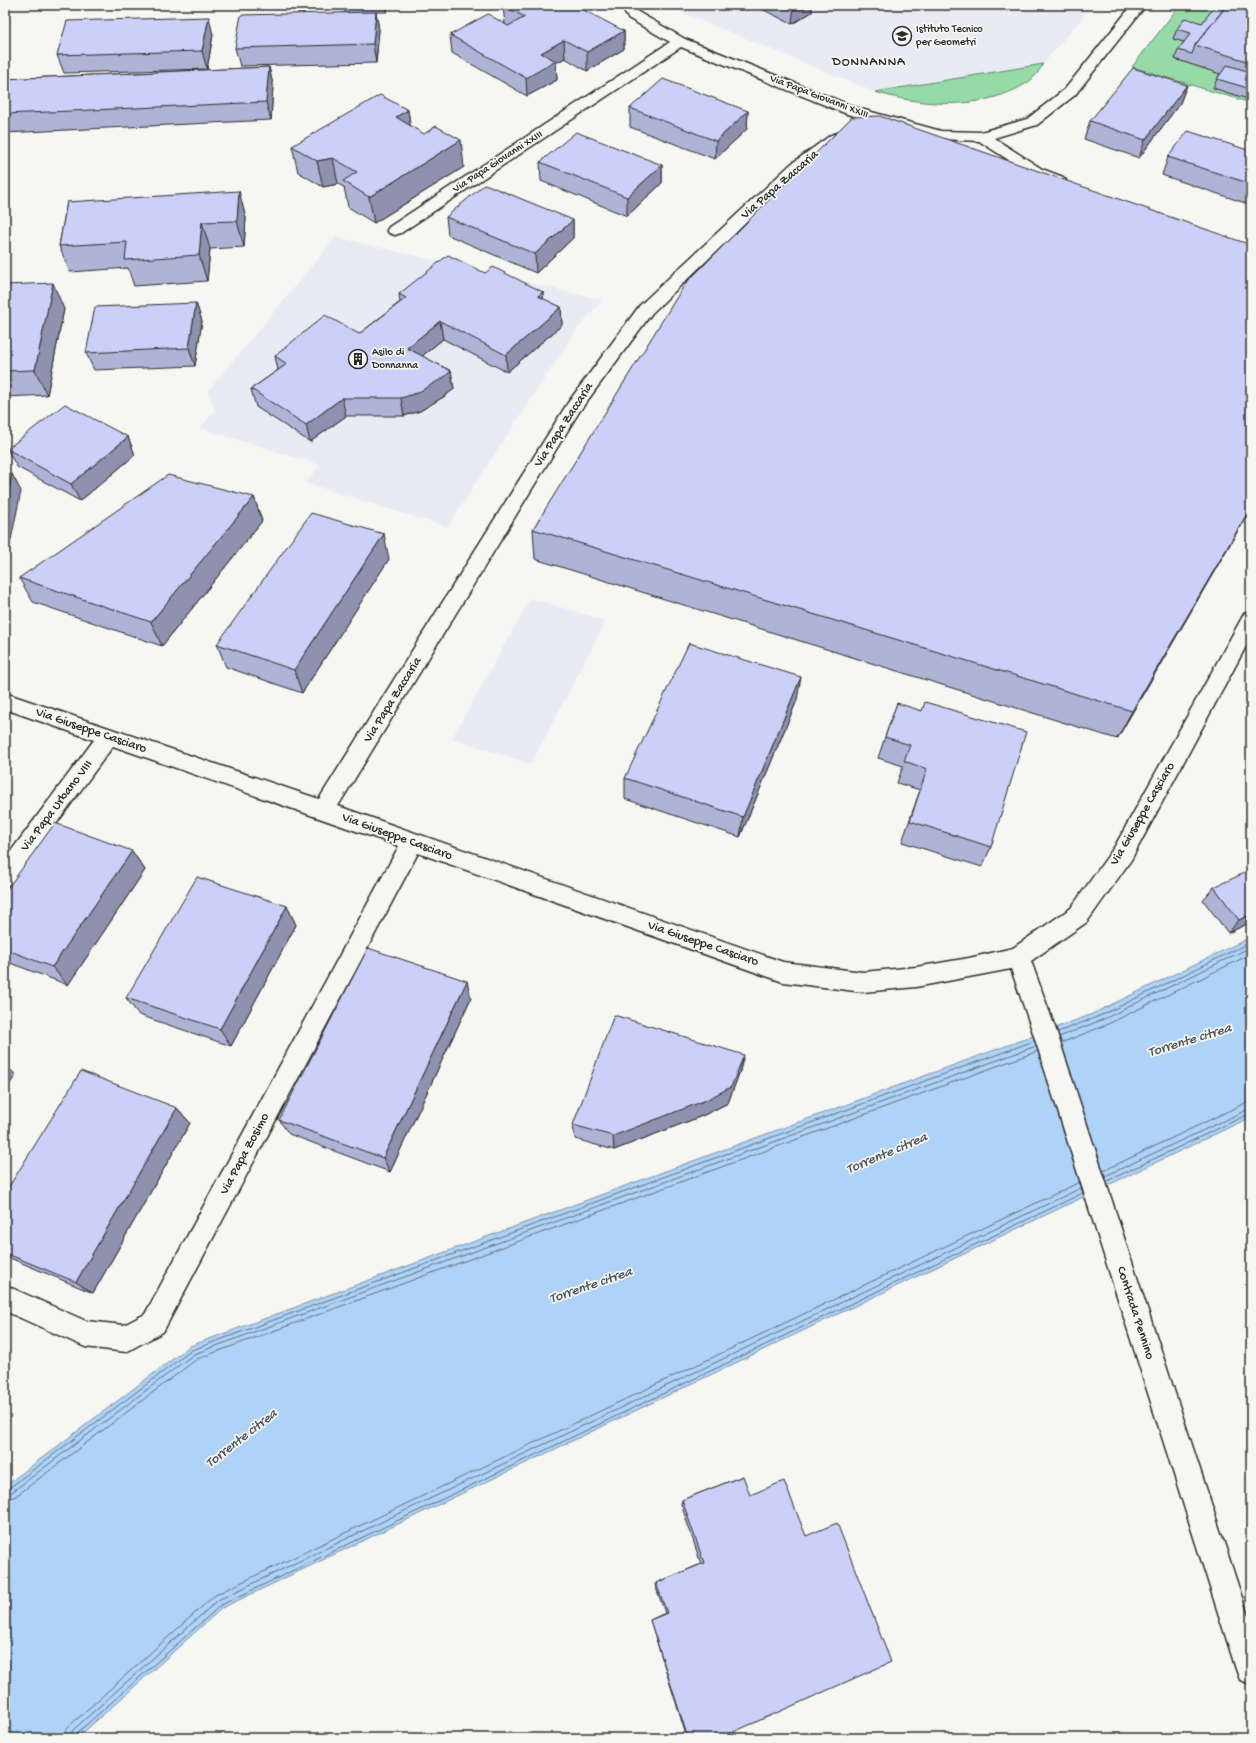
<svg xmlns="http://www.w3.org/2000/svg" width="1256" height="1743" font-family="'Gochi Hand',sans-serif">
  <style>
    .built { fill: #e9ebf4 }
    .green { fill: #96dba7; stroke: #608369 }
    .water { fill: #aed3f7; stroke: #7a90a5 }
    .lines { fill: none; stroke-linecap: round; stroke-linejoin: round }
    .shore { stroke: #5f6e7d; stroke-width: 1 }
    .minor-casing { stroke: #2b2b2b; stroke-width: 3 }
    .minor { fill: #f6f6f2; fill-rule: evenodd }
    .wall { fill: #afb3d5; stroke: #2b2b2b }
    .shaded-wall { fill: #8e92ae; stroke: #2b2b2b }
    .building { fill: #cbd0f8; stroke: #2b2b2b }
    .labels { text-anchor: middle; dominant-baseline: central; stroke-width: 3.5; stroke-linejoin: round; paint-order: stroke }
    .far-poi-label { font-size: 11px; fill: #2b2b2b; stroke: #f6f6f2; text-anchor: start }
    .far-street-label { font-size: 11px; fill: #2b2b2b; stroke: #f6f6f2 }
    .far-quarter-label { font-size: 13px; letter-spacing: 1px; fill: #2b2b2b; stroke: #f6f6f2 }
    .street-label { font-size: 13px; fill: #2b2b2b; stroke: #f6f6f2 }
    .water-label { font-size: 14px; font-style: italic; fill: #4c555e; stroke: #f6f6f2 }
  </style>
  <rect width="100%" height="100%" fill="#f6f6f2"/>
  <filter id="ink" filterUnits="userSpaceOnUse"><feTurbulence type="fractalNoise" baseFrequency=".025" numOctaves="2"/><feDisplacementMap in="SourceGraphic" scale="8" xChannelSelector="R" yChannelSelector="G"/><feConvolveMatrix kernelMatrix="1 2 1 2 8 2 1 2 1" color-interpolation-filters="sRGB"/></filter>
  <g filter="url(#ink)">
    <path class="built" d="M 664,5 L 1093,5 L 1043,64 L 875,92 Z
      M 336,237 L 602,300 L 575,332 L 447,527 L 306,483 L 320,465 L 200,428 L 215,411 L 208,391 Z
      M 531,598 L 606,621 L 531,764 L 452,738 Z"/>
    <path class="green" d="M 1180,5 L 1251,5 L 1251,103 L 1132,67 Z
      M 1043,64 C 1040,68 1038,74 1034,77 C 1029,83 1020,87 1014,90 C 971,110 919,105 875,92 Z"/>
    <path class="water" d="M 1251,937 L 1251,1117 L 222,1608 L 77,1738 L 5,1738 L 5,1486 L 190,1346 L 1090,1015 Z"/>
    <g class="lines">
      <path class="shore" d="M 1058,1032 L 1102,1015 L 1251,942
        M 1059,1037 L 1104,1019 L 1251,947
        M 1061,1043 L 1106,1025 L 1251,954
        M 1103,1171 L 1243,1104 L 1251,1102
        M 1105,1176 L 1251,1108
        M 1107,1181 L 1251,1113
        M 5,1488 L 9,1488 L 192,1350 L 1034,1041
        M 5,1494 L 12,1492 L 194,1354 L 1036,1046
        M 5,1500 L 16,1496 L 197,1359 L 1038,1051
        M 64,1738 L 65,1731 L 69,1726 L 215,1595 L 1080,1182
        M 70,1738 L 73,1730 L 218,1600 L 1081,1188
        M 75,1738 L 77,1733 L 221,1605 L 1083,1193"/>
      <defs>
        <path id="minor" d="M 620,5 L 634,5 L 638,12 L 685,39 L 857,108 L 941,131 L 981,132 L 1027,119 L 1065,89 L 1132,5 L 1146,5 L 1075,95 L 1037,125 L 994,138 L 1042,169 L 1063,177 L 1066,180 L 1063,183 L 1053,183 L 1032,175 L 979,141 L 941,139 L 847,114 L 681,47 L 401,233 L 395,235 L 389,233 L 387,230 L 389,227 L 670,42 L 628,18 Z
          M 841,132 L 846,133 L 848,136 L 846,139 L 801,170 L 652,313 L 579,412 L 338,806 L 783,962 L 863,972 L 916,967 L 969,958 L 1013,948 L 1071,908 L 1115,846 L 1244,614 L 1251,611 L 1251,637 L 1131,860 L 1087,922 L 1031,961 L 1057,1033 L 1251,1625 L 1251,1684 L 1240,1680 L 1236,1669 L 1033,1033 L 1011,969 L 916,987 L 863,992 L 783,982 L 418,853 L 163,1332 L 126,1352 L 85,1347 L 5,1311 L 5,1285 L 86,1321 L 124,1325 L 145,1314 L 399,846 L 113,746 L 13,883 L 5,886 L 5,859 L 94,740 L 5,709 L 5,693 L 319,799 L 567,404 L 640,305 L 791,164 L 831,135 Z"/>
      </defs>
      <use href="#minor" class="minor-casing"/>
      <use href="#minor" class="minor"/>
    </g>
    <path class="wall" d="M 344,5 L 388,5 L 387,12 L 376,12 L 379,30 L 376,63 L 240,66 L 235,48 L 345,12 Z
      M 754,5 L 812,5 L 812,12 L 792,24 Z
      M 1217,5 L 1251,5 L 1251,100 L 1213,88 L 1217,79 L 1220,74 L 1175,59 L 1178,50 L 1184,42 L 1173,39 L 1177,29 L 1202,23 L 1216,7 Z
      M 503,6 L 624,31 L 624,49 L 587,71 L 565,58 L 556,63 L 557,80 L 527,96 L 452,53 L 450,35 L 505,24 Z
      M 213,35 L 207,69 L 64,73 L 57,55 Z
      M 269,67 L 273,85 L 271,120 L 5,133 L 5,79 Z
      M 1187,85 L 1180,103 L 1139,158 L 1084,139 L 1090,121 Z
      M 630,108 L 748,111 L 747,129 L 715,159 L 630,127 Z
      M 408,110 L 410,126 L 464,167 L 374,223 L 348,207 L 344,187 L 338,184 L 323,187 L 298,172 L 292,146 Z
      M 1251,151 L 1251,205 L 1162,175 L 1168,157 Z
      M 540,162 L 662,165 L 662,183 L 627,216 L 541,181 Z
      M 67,202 L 246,218 L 244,247 L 210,249 L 207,281 L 134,286 L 128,268 L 70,272 L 59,246 Z
      M 446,217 L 573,220 L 573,238 L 536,273 L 448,235 Z
      M 485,273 L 543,292 L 543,299 L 561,307 L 562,325 L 507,372 L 443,339 L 422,356 L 451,371 L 454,389 L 445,396 L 420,411 L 404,416 L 346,416 L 310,442 L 256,407 L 251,389 L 278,370 L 275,356 L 359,334 L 400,302 L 399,294 Z
      M 5,285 L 64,309 L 47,395 L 5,397 Z
      M 196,303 L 202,321 L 195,366 L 94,370 L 86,353 Z
      M 128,437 L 135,455 L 80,501 L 17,467 L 7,449 Z
      M 254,497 L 262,521 L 162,646 L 33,602 L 19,578 Z
      M 1251,508 L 1117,739 L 535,559 L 533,529 Z
      M 389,559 L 302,693 L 226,667 L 217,644 Z
      M 797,700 L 740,837 L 625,799 L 625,778 Z
      M 897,703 L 991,847 L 982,867 L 902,842 L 920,790 L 897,783 L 903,766 L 878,758 L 885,737 Z
      M 132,851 L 145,870 L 68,985 L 5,961 L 5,892 Z
      M 1214,887 L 1251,922 L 1228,933 L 1203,900 Z
      M 287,906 L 296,925 L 231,1046 L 139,1015 L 126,998 Z
      M 471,998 L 390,1172 L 289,1134 L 279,1120 Z
      M 740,1071 L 728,1103 L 702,1116 L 614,1150 L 575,1139 L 573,1125 Z
      M 177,1108 L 190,1123 L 93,1293 L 5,1256 L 5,1193 Z
      M 743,1476 L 720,1738 L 687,1738 L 650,1620 L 665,1613 L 655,1585 L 656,1583 L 701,1564 L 681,1504 L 682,1500 Z"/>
    <path class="shaded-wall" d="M 386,5 L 388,5 L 387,12 Z
      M 794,5 L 812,5 L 812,12 L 792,24 Z
      M 376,12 L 379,30 L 376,63 L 373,44 Z
      M 209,17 L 213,35 L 207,69 L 202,51 Z
      M 624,31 L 624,49 L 587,71 L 587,52 Z
      M 564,40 L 565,58 L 556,63 L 557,80 L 527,96 L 526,78 L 541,53 Z
      M 1251,61 L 1251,70 L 1243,81 L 1250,62 Z
      M 269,67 L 273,85 L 271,120 L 266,102 Z
      M 1187,85 L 1180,103 L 1139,158 L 1145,140 Z
      M 408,110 L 412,137 L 396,117 Z
      M 748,111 L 747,129 L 715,159 L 716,141 Z
      M 461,140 L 464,167 L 374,223 L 369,197 Z
      M 333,158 L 338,184 L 323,187 L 317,161 Z
      M 662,165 L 662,183 L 627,216 L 627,197 Z
      M 239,191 L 246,218 L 244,247 L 237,221 Z
      M 573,220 L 573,238 L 536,273 L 535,254 Z
      M 202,222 L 210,249 L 207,281 L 199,255 Z
      M 53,283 L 64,309 L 47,395 L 35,370 Z
      M 543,292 L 544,310 L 538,296 Z
      M 196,303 L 202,321 L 195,366 L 189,348 Z
      M 561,307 L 562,325 L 507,372 L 506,355 Z
      M 440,321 L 443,339 L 410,366 L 407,348 Z
      M 451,371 L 454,389 L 445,396 L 420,411 L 404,416 L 401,398 Z
      M 342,398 L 346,416 L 310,442 L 306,425 Z
      M 128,437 L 135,455 L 80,501 L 71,484 Z
      M 12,474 L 21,491 L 7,559 L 5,555 L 5,508 Z
      M 254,497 L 262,521 L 162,646 L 151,622 Z
      M 1251,507 L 1251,508 L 1117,739 L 1132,711 Z
      M 384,534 L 389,559 L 302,693 L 294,670 Z
      M 801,677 L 797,700 L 740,837 L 743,817 Z
      M 132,851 L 145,870 L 68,985 L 52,967 Z
      M 287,906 L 296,925 L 231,1046 L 220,1029 Z
      M 1251,914 L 1251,922 L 1228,933 L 1239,920 Z
      M 467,981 L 471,998 L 390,1172 L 383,1158 Z
      M 744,1055 L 740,1071 L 728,1103 L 702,1116 L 614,1150 L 613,1136 Z
      M 5,1065 L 16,1075 L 5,1091 Z
      M 177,1108 L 190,1123 L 93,1293 L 76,1282 Z"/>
    <path class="building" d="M 504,5 L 574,5 L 624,31 L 587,52 L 564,40 L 541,53 L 556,61 L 526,78 L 450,35 L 488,14 L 508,26 L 525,17 L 503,6 Z
      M 1227,5 L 1243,5 L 1251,7 L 1251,61 L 1250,62 L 1195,45 Z
      M 1243,5 L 1251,5 L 1251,7 Z
      M 1215,6 L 1224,9 L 1195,45 L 1192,54 L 1178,50 L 1191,33 L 1177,29 L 1185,18 L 1202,23 Z
      M 376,12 L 373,44 L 235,48 L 241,15 Z
      M 209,17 L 202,51 L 57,55 L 67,21 Z
      M 1227,65 L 1247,71 L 1249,69 L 1251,70 L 1251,89 L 1217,79 Z
      M 269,67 L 266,102 L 5,114 L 5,79 Z
      M 1133,68 L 1187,85 L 1145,140 L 1090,121 Z
      M 663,79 L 748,111 L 716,141 L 630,108 Z
      M 380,95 L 408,110 L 396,117 L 424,134 L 436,126 L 461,140 L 369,197 L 343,181 L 357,172 L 333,158 L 317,161 L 292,146 Z
      M 880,116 L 1251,245 L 1251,507 L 1132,711 L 533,529 L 685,284 L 852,117 Z
      M 1188,131 L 1251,151 L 1251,184 L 1168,157 Z
      M 576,132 L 662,165 L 627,197 L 540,162 Z
      M 485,184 L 573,220 L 535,254 L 446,217 Z
      M 239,191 L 237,221 L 202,222 L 199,255 L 125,260 L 127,242 L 59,246 L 67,202 Z
      M 448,255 L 485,273 L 493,267 L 543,292 L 538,296 L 561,307 L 506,355 L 440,321 L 407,348 L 451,371 L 443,378 L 417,393 L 401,398 L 342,398 L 306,425 L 251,389 L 287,364 L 275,356 L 325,315 L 359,334 L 406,298 L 399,294 Z
      M 53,283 L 35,370 L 5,371 L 5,285 Z
      M 196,303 L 189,348 L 86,353 L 95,307 Z
      M 65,404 L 128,437 L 71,484 L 7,449 Z
      M 5,474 L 12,474 L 5,508 Z
      M 168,475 L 254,497 L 151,622 L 19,578 Z
      M 311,513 L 384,534 L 294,670 L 217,644 Z
      M 689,643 L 801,677 L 743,817 L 625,778 Z
      M 925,702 L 1026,732 L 991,847 L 910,821 L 927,769 L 904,761 L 910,745 L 885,737 L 897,703 L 922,711 Z
      M 55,823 L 132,851 L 52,967 L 5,949 L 5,892 Z
      M 1251,870 L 1251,914 L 1239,920 L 1214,887 Z
      M 197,877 L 287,906 L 220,1029 L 126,998 Z
      M 368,948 L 467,981 L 383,1158 L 279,1120 Z
      M 614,1015 L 744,1055 L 731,1087 L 704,1101 L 613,1136 L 573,1125 Z
      M 81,1071 L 177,1108 L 76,1282 L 5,1253 L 5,1193 Z
      M 743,1476 L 750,1495 L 784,1481 L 806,1536 L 837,1523 L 891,1662 L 720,1738 L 688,1738 L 650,1620 L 667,1613 L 656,1583 L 704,1563 L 682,1500 Z"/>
  </g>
  <defs>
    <symbol id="school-ring" viewBox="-11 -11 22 22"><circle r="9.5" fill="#f6f6f2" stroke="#2b2b2b" stroke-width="1.5"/><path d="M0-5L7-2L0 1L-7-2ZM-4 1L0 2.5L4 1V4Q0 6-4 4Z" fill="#2b2b2b"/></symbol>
    <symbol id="building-ring" viewBox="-11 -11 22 22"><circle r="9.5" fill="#f6f6f2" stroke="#2b2b2b" stroke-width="1.5"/><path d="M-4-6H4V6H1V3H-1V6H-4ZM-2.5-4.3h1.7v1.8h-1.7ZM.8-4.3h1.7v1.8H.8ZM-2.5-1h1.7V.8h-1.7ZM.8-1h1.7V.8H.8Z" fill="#2b2b2b"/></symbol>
  </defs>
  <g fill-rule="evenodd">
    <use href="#school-ring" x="891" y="25" width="22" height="22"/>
    <use href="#building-ring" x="347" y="348" width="22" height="22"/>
  </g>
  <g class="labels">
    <g class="far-poi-label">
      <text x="916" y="30">Istituto Tecnico<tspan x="916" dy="13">per Geometri</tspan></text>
      <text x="372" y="353">Asilo di<tspan x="372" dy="13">Donnanna</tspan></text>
    </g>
    <g class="far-street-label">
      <text transform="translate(819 97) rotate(21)">Via Papa Giovanni XXIII</text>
      <text transform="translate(498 162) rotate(-33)">Via Papa Giovanni XXIII</text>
    </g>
    <g class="far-quarter-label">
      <text x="869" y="62">DONNANNA</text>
    </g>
    <g class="street-label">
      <text transform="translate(780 185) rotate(-41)">Via Papa Zaccaria</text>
      <text transform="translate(564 425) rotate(-57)">Via Papa Zaccaria</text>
      <text transform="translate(393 700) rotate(-58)">Via Papa Zaccaria</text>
      <text transform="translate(91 731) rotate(19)">Via Giuseppe Casciaro</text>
      <text transform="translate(57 806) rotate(-53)">Via Papa Urbano VIII</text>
      <text transform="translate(1143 814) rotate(-60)">Via Giuseppe Casciaro</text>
      <text transform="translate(397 837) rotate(20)">Via Giuseppe Casciaro</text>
      <text transform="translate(703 944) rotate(19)">Via Giuseppe Casciaro</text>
      <text transform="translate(245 1154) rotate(-62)">Via Papa Zosimo</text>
      <text transform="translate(1135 1313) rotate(72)">Contrada Pennino</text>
    </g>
    <g class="water-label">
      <text transform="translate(1190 1041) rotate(-17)">Torrente citrea</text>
      <text transform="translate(887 1154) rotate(-23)">Torrente citrea</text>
      <text transform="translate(591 1286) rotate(-19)">Torrente citrea</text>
      <text transform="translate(242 1439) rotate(-38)">Torrente citrea</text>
    </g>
  </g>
  <rect width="1256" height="1743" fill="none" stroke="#f6f6f2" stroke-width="20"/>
  <rect x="10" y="10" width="1236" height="1723" fill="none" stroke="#2b2b2b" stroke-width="1.5" filter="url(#ink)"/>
</svg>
